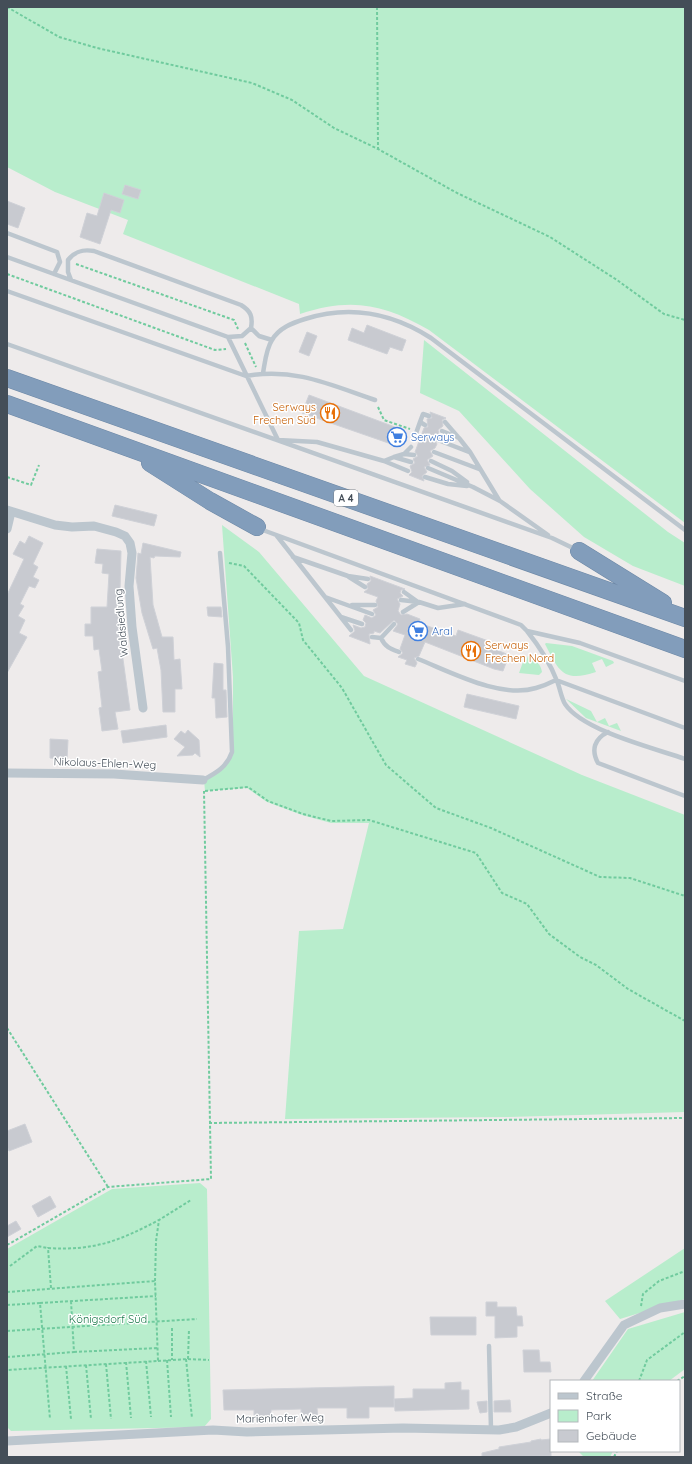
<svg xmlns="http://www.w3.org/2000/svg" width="692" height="1464" font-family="Quicksand,sans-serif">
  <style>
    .green { fill: #b8edcc }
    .building { fill: #c8cad0; stroke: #cfd1d7 }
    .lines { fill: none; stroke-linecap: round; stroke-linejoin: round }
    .highway-casing { stroke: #6d88a6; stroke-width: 18 }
    .path { stroke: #70cb9e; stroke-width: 2; stroke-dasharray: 3 2; stroke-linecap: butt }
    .lane { stroke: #bcc6ce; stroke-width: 4.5 }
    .street { stroke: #bcc6ce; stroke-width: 9 }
    .highway { stroke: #829dbb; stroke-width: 17 }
    .labels { text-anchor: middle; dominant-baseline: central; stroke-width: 3; stroke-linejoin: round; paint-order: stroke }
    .shield { fill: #fff; stroke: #7c838a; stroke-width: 1 }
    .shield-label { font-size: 10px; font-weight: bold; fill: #444e58 }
    .food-label { font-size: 11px; fill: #c56008; stroke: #fff; text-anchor: end }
    .shop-label { font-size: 11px; fill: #366cbe; stroke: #fff; text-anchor: start }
    .street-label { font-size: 11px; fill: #444e58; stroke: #fff }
    .park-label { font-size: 11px; fill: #167747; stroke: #fff }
  </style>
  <rect width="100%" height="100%" fill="#eeebeb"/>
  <path class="green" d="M 7,7 L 685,7 L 685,523 L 429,330 C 384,304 351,297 300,314 L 299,304 L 123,234 L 128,220 L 55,192 L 7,167 Z
    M 424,340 L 668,532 L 685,543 L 685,586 L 633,566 L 584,537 L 530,489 L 459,411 L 420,393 Z
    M 222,525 L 259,552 L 364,676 L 582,775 L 685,815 L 685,1112 L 509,1117 L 285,1119 L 299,931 L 343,929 L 369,823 L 331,823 L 302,815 L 267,802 L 247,788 L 205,791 L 204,780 L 222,770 L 233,755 L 233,677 Z
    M 546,643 L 572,646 L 613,661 L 614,663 L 606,667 L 602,659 L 592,663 L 596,672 C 563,683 559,671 545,644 Z
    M 528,656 C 535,659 541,664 542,672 L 539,675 L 519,673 L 523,662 L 526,661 Z
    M 566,699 L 591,711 L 597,722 L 605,718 L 609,726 L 617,723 L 621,731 L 586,718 Z
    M 200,1183 L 207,1189 L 211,1419 L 204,1427 L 11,1431 L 7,1427 L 7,1249 L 112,1189 Z
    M 685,1248 L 685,1299 L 620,1319 L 605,1301 Z
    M 685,1312 L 685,1369 L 669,1381 L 592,1381 L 628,1329 Z
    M 578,1451 L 613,1451 L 610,1457 L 584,1457 Z"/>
  <path class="building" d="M 125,185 L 141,190 L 138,199 L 122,194 Z
    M 104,193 L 124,200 L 120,213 L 111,210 L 100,244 L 80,237 L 87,213 L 97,216 Z
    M 7,201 L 25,208 L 18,228 L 7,224 Z
    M 367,325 L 406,340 L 402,351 L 390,347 L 387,354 L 348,340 L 352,328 L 364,333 Z
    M 307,332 L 317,336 L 309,356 L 299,352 Z
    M 309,395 L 403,430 L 397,446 L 302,413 Z
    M 430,412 L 446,418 L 442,420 L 443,426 L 438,430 L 440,437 L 434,439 L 437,444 L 435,448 L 430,451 L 433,456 L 427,460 L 430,465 L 424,467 L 427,472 L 422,476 L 424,481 L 409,475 L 412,472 L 410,466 L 415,463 L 413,459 L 418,456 L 415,452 L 424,428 L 428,427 L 427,419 L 432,418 Z
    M 115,505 L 157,515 L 154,526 L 112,516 Z
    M 29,536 L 43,543 L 33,564 L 38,567 L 33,577 L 39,580 L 35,588 L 29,586 L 20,604 L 24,606 L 18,616 L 25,620 L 19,633 L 27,637 L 7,673 L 7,595 L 24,559 L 13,554 L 20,541 L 25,544 Z
    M 143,543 L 181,552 L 180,557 L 155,556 L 154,558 L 150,557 L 153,605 L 162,637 L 173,637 L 174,660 L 180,659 L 182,689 L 175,689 L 175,712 L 163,712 L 161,670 L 157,648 L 153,649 L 142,613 L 136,578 L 138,553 L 141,554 Z
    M 97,549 L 121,551 L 119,630 L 130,710 L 115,712 L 118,729 L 102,731 L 99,708 L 102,707 L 98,672 L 102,671 L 99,649 L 94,650 L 93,636 L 85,636 L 85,624 L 91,624 L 91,607 L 107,607 L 109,574 L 102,573 L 103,564 L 95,563 Z
    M 370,576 L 405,589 L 401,590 L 400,593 L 403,596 L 397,599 L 400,604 L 398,611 L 401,615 L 407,614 L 420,619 L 419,623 L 456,636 L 458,630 L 494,643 L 492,648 L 509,655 L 503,671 L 494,669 L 425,642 L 419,656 L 414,658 L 417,663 L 415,667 L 405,664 L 407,660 L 398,657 L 403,653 L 400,649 L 405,635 L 393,631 L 398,624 L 394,620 L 380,633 L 374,631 L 374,633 L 369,634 L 370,644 L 349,636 L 355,631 L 353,625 L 361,628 L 365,627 L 366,623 L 363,620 L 365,615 L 372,618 L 376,615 L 373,610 L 378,607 L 376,601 L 378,597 L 364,592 L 368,589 L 367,584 L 371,581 Z
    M 207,607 L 221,607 L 222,617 L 208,616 Z
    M 214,663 L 223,664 L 223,690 L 226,690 L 227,717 L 216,718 L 215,698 L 212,698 Z
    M 467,694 L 519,706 L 516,719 L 464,707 Z
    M 166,725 L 167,737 L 123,743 L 121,731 Z
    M 188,730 L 199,740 L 200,757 L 195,753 L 193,755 L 177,756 L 185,747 L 174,739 L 181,731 L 185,734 Z
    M 50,739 L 68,740 L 67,759 L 50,758 Z
    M 25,1124 L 32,1142 L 9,1151 L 7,1146 L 7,1131 Z
    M 50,1196 L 56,1207 L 38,1217 L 32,1206 Z
    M 16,1221 L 21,1229 L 7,1237 L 7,1226 Z
    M 486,1302 L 497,1302 L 497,1307 L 516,1307 L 517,1316 L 522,1316 L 523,1326 L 517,1326 L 517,1337 L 495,1338 L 495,1316 L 486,1316 Z
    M 430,1317 L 476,1317 L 476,1335 L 431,1335 Z
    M 523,1350 L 539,1350 L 540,1362 L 550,1362 L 551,1372 L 524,1372 Z
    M 461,1382 L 461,1390 L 469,1390 L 469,1409 L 395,1411 L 394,1399 L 413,1398 L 413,1389 L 445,1389 L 445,1383 Z
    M 394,1386 L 394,1407 L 369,1407 L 369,1418 L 347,1418 L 347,1408 L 317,1408 L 318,1419 L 301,1420 L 301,1409 L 271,1410 L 271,1420 L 254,1420 L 254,1410 L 224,1410 L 223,1390 Z
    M 510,1400 L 511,1412 L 494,1412 L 494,1401 Z
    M 487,1401 L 487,1412 L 480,1413 L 477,1402 Z
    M 541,1439 L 541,1440 L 551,1439 L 551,1456 L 482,1457 L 482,1453 L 499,1449 L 499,1447 L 531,1442 L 531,1441 Z"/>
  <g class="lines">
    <defs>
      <path id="highway" d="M 7,378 L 685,618
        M 7,404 L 685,649
        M 150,463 L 210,501 L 257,527
        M 579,551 L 663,603"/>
    </defs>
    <use href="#highway" class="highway-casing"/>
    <path class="path" d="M 7,7 L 59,37 L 97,48 L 252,83 L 292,100 L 334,128 L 378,149 L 457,193 L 550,237 L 617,280 L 664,314 L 685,320
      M 377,7 L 378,149
      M 76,264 L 234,320 L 238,329
      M 7,274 L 215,350 L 226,349
      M 245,343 L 256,367
      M 378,407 L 384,420 L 410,429
      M 7,477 L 31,485 L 39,465
      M 229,563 L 244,566 L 299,623 L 303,640 L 342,688 L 386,765 L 436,808 L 491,828 L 600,877 L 630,878 L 685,896
      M 205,791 L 248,787 L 268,801 L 303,814 L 331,821 L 369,820 L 476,853 L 502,893 L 527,904 L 549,934 L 580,957 L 596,965 L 628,989 L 685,1021
      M 7,1028 L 108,1187
      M 209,1123 L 685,1118
      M 7,1245 L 108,1187 L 211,1179 L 204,791
      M 10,1266 L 37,1246 L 48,1248
      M 155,1281 L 156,1241 L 159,1220 L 191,1200
      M 51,1288 L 48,1248 C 94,1251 119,1241 159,1220
      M 7,1292 L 155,1281 L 158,1361 L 7,1370
      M 40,1303 L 156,1296
      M 7,1305 L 40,1303 L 50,1419
      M 641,1306 L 643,1294 L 659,1281 L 685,1271
      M 172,1328 L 172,1360
      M 7,1331 L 197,1319
      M 74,1352 L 157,1348
      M 7,1357 L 74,1352 L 71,1301
      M 186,1359 L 192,1418
      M 188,1359 L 209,1360
      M 167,1360 L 171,1417
      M 146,1361 L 151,1417
      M 158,1361 L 188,1359 L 189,1329
      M 126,1362 L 131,1418
      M 106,1364 L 111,1419
      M 86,1365 L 91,1419
      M 66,1366 L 71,1419
      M 639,1381 L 647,1360 L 685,1332
      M 677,1381 L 685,1376
      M 614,1457 L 617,1451"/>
    <path class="lane" d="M 7,233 L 57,252 L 60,262 L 54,274
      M 7,257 L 228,337 L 278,440 L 317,442 L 384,461 L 394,457 L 411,462
      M 71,280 L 68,272 L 68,260 C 75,251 83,249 94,251 L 241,305 C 251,311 253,317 251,328 L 242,336 L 228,337
      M 7,291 L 246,376 C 294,367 331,385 375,400
      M 251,328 L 259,336 L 272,340
      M 7,344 L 552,538 L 577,550
      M 263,373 C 265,362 266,349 272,340 C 279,328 292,323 305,319 C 349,305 392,313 431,338 L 685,530
      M 420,422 L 423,414 L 429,416
      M 445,422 L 458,437
      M 442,431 L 459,438 L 470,452 L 499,500
      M 414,439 L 420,422 L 425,425
      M 438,440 L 469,452
      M 434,452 L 479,469
      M 404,454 L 414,455
      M 394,457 L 404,454 L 411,447
      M 384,461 L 408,471
      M 431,461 L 452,471 L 467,482
      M 428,468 L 473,487 L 500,501 L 548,535
      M 425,477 L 448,484 L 467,486
      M 260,529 L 521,625 L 527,631 L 580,643 L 685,681
      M 277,536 L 351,630
      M 293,557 L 348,576 L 368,579
      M 349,577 L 365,587
      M 404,592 L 418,602
      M 325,597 L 372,614
      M 401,600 L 419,602 L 438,608 L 465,604
      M 352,605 L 375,605
      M 403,612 L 419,602
      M 341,617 L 362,624
      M 527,631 C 539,646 550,663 557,681 C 560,688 561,697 565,704 C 583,731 654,748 685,759
      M 372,637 L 381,638 L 394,624
      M 381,638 C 385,647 391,649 399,652
      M 418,659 C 451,672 501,699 536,688 C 543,686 550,683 556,680
      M 556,680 L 685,728
      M 608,732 C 594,739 591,750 598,763 L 685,796
      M 203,780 C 216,773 227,767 232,752 L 228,647 L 220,553
      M 489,1346 L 491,1430"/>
    <path class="street" d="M 7,510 L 55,525 L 72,527 L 94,526 L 116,532 L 125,536 L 130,543 L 132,553 L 129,586 L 132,627 L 143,708
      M 7,529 L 11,512
      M 7,773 L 114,774 L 203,780
      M 584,1381 L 624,1325 L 660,1308 L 685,1304
      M 7,1441 L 213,1430 L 247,1432 L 403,1428 L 499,1430 L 516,1427 L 551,1413"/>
    <use href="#highway" class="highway"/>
  </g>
  <defs>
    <symbol id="restaurant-ring" viewBox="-11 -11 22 22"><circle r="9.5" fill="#fff" stroke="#e8710a" stroke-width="1.5"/><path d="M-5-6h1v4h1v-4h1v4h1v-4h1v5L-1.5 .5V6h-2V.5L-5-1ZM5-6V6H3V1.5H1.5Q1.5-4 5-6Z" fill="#e8710a"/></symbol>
    <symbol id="supermarket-ring" viewBox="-11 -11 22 22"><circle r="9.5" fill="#fff" stroke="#3f7fe0" stroke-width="1.5"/><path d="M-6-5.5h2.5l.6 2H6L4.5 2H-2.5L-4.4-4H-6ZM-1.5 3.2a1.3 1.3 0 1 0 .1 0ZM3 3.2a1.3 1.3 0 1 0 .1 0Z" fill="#3f7fe0"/></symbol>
  </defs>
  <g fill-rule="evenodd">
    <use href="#restaurant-ring" x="319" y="402" width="22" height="22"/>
    <use href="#supermarket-ring" x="386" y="426" width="22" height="22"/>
    <use href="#supermarket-ring" x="407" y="620" width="22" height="22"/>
    <use href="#restaurant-ring" x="460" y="640" width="22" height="22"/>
  </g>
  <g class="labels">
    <rect class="shield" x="334" y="490" width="24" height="16" rx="3"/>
    <g class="shield-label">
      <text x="346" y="498">A 4</text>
    </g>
    <g class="food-label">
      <text x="316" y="407">Serways<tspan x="316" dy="13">Frechen Süd</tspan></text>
      <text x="485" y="645" text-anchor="start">Serways<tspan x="485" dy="13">Frechen Nord</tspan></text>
    </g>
    <g class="shop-label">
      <text x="411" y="437">Serways</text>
      <text x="432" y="631">Aral</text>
    </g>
    <g class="street-label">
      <text transform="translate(121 623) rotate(-95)">Waldsiedlung</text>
      <text transform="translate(105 763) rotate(2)">Nikolaus-Ehlen-Weg</text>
      <text transform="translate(280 1418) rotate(-1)">Marienhofer Weg</text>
    </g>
    <g class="park-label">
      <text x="108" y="1319">Königsdorf Süd</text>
    </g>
  </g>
  <rect width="692" height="1464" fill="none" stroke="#444e58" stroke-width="16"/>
  <rect x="550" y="1380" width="130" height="72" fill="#ffffff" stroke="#b4b8bc"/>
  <rect x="558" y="1393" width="20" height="6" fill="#bcc6ce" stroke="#b4b8bc"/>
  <text x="586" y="1400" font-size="12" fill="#444e58">Straße</text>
  <rect x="558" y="1410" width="20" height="12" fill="#b8edcc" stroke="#b4b8bc"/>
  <text x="586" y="1420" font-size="12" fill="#444e58">Park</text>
  <rect x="558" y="1430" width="20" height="12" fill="#c8cad0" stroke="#b4b8bc"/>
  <text x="586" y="1440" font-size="12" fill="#444e58">Gebäude</text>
</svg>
